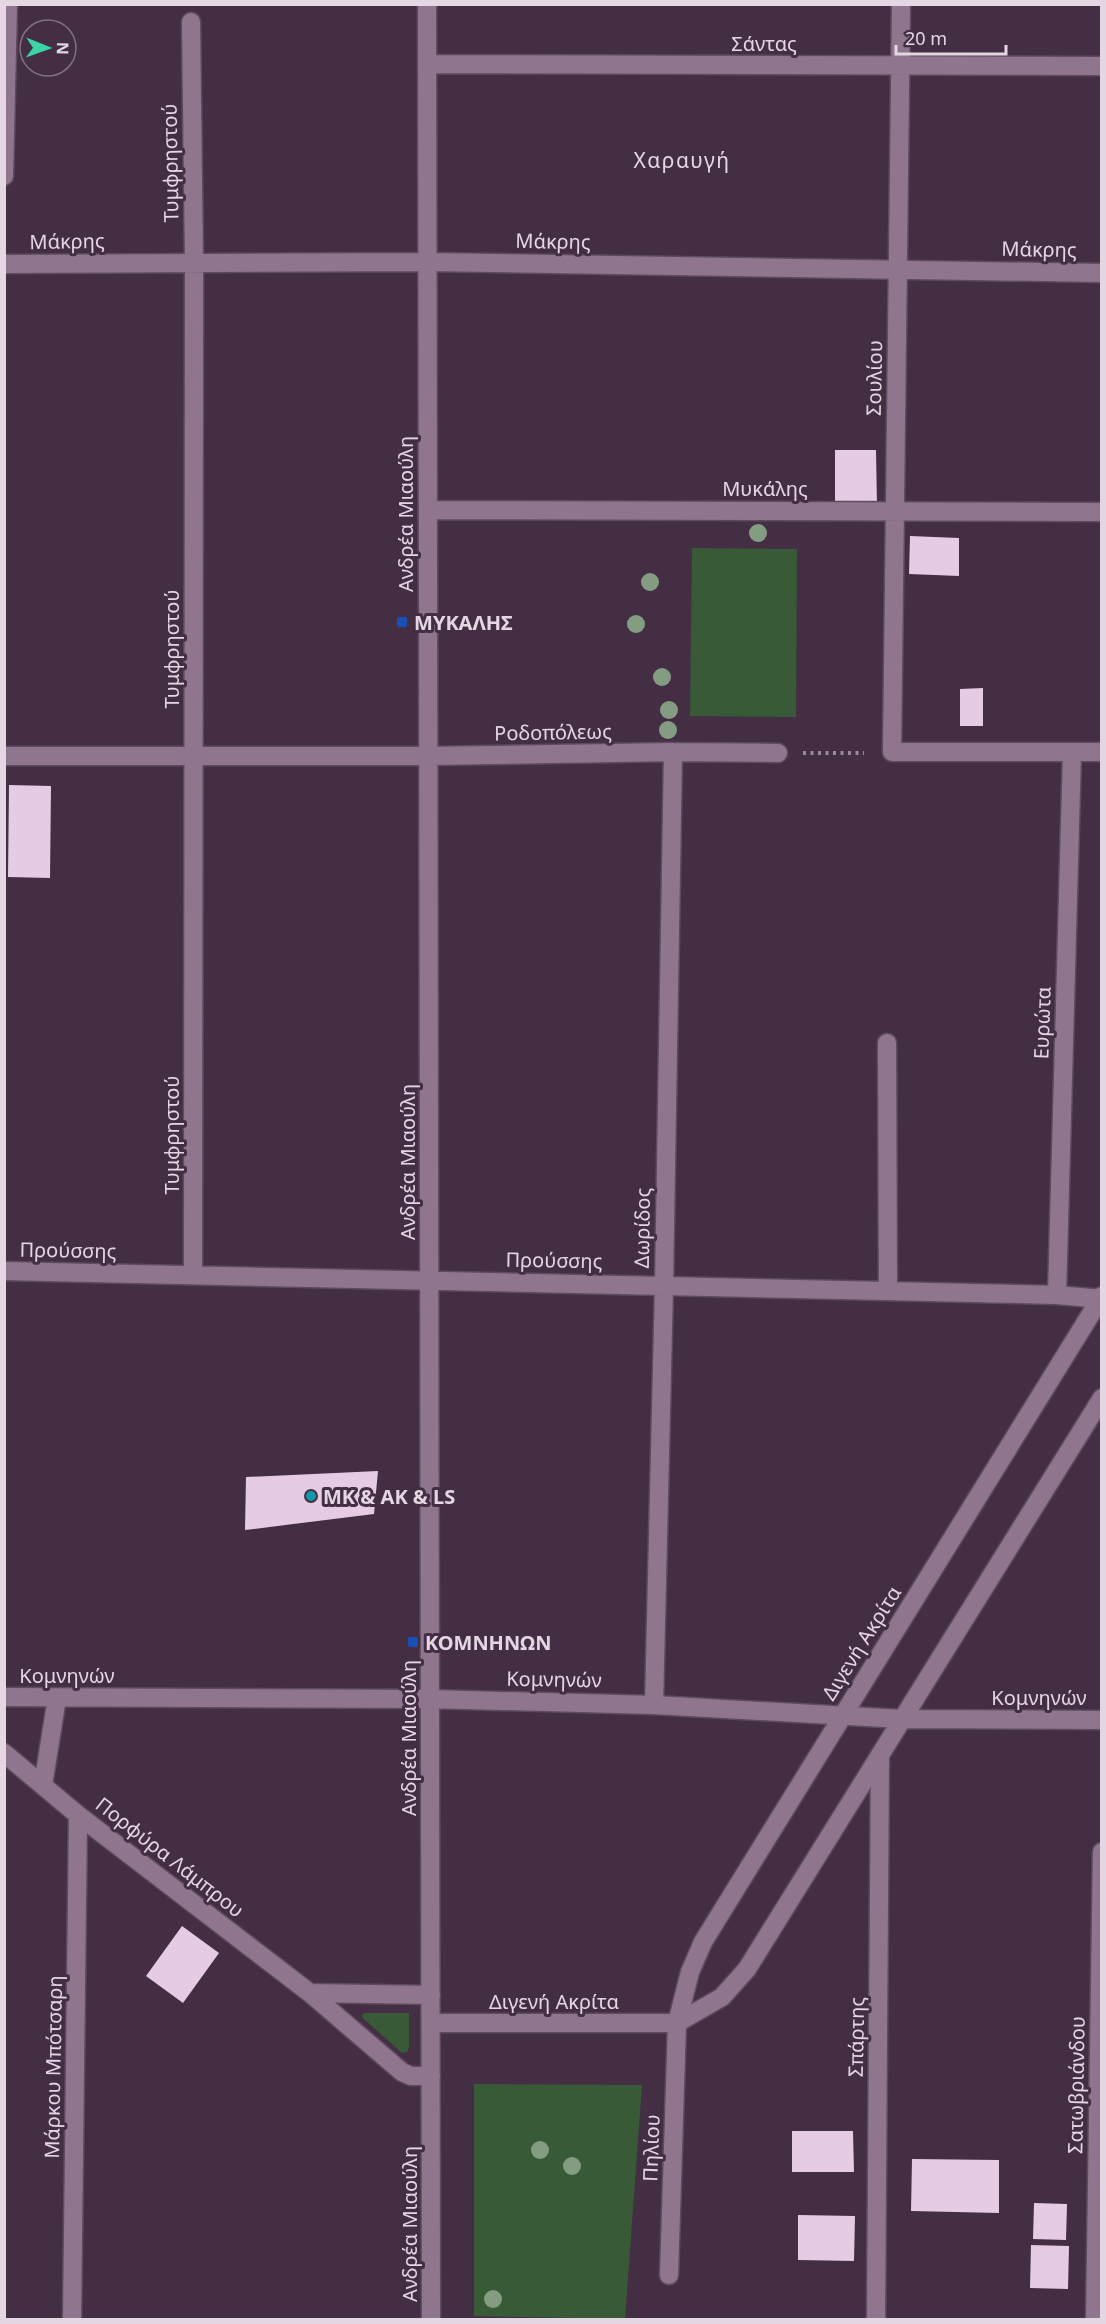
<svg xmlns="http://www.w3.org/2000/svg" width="1106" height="2324" font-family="'Noto Sans',sans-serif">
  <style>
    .green { fill: #385a37 }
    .building { fill: #e6cbe5 }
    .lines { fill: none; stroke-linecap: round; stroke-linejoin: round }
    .minor-casing { stroke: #5e4c5e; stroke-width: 21 }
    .path { stroke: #9c8a9b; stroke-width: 4; stroke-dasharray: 3 4.5; stroke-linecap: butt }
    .minor { stroke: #8f768e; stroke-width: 18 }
    .tree { fill: #849d82 }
    .transit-dot { fill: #1a4fb4; stroke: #442e44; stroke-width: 2 }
    .culture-dot { fill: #0f9aa8; stroke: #442e44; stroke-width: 2 }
    .labels { text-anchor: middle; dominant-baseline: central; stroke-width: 6; stroke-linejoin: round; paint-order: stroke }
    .street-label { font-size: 20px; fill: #e4d6e3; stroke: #442e44 }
    .poi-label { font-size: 20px; font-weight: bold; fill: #e4d6e3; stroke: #442e44; text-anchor: start }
    .neighbourhood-label { font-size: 21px; letter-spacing: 1.5px; fill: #e4d6e3; stroke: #442e44 }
  </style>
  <rect width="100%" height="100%" fill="#442e44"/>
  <path class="green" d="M 692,548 L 797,549 L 796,717 L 690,716 Z
    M 365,2013 L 409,2013 L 409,2047 L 407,2052 L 402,2053 L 363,2018 L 362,2015 Z
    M 474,2084 L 642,2085 L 625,2319 L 474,2316 Z"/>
  <path class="building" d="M 835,450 L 876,450 L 877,506 L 835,506 Z
    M 910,536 L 959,538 L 959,576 L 909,574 Z
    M 983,688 L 983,726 L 960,726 L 960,689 Z
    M 9,785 L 51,786 L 50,878 L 8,877 Z
    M 378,1471 L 374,1514 L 245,1530 L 246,1477 Z
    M 182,1926 L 219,1953 L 183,2003 L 146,1976 Z
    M 792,2131 L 853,2131 L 854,2172 L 792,2172 Z
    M 912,2159 L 999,2160 L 999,2213 L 911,2211 Z
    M 1034,2203 L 1067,2204 L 1066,2240 L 1033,2239 Z
    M 798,2215 L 855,2216 L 854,2261 L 798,2260 Z
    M 1031,2245 L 1069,2246 L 1068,2289 L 1030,2288 Z"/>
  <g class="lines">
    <defs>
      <path id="minor" d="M 427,4 L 431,2320
        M 901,4 L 892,752 L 1102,752
        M 191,22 L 194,262 L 193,1275
        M 427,64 L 1102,66
        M 4,176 L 8,4
        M 4,264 L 427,262 L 1102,273
        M 428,510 L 1102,512
        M 4,756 L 428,756 L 673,752 L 778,753
        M 887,1043 L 888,1291
        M 4,1271 L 1057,1295 L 1102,1299
        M 1057,1295 L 1072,752
        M 4,1697 L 430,1699 L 654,1705 L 902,1719 L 1102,1720
        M 654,1705 L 664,1285 L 673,752
        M 4,1753 L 78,1815 L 310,1993 L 402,2072 L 411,2076 L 431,2076
        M 43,1785 L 57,1698
        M 310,1993 L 431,1995
        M 431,2023 L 677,2023 L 722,1997 L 747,1969 L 1102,1398
        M 669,2275 L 677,2023 L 690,1972 L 703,1942 L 1102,1296
        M 72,2320 L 78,1815
        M 876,2320 L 880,1755
        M 1095,2320 L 1102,1852"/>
    </defs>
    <use href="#minor" class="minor-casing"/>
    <path class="path" d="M 803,753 L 864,753"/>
    <use href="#minor" class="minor"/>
  </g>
  <g class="tree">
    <circle cx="758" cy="533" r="9"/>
    <circle cx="650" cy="582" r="9"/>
    <circle cx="636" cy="624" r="9"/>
    <circle cx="662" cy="677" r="9"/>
    <circle cx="669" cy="710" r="9"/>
    <circle cx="668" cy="730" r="9"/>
    <circle cx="540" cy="2150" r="9"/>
    <circle cx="572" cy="2166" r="9"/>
    <circle cx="493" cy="2299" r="9"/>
  </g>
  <g class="transit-dot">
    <rect x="396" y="616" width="12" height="12" rx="3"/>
    <rect x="407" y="1636" width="12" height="12" rx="3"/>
  </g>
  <circle class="culture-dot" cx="311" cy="1496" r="6"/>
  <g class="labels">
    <g class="street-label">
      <text x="764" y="43">Σάντας</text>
      <text transform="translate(170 163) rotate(-91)">Τυμφρηστού</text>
      <text transform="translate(67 241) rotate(-1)">Μάκρης</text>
      <text transform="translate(553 241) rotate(1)">Μάκρης</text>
      <text transform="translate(1039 249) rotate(1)">Μάκρης</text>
      <text transform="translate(874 378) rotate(-89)">Σουλίου</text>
      <text x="765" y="488">Μυκάλης</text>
      <text transform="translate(405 514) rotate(-90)">Ανδρέα Μιαούλη</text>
      <text transform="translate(171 649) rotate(-90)">Τυμφρηστού</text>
      <text transform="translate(553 732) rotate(-1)">Ροδοπόλεως</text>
      <text transform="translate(1042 1023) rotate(-88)">Ευρώτα</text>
      <text transform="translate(171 1135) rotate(-90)">Τυμφρηστού</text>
      <text transform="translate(407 1162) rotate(-90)">Ανδρέα Μιαούλη</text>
      <text transform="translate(642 1228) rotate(-89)">Δωρίδος</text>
      <text transform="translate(68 1250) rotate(1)">Προύσσης</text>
      <text transform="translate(554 1260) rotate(1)">Προύσσης</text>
      <text transform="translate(861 1643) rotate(-58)">Διγενή Ακρίτα</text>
      <text x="67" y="1675">Κομνηνών</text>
      <text transform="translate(554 1679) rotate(1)">Κομνηνών</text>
      <text x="1039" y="1697">Κομνηνών</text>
      <text transform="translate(408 1738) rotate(-90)">Ανδρέα Μιαούλη</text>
      <text transform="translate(170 1857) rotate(38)">Πορφύρα Λάμπρου</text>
      <text x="554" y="2001">Διγενή Ακρίτα</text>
      <text transform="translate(856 2037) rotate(-89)">Σπάρτης</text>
      <text transform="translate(53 2067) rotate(-89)">Μάρκου Μπότσαρη</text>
      <text transform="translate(1076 2085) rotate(-89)">Σατωβριάνδου</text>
      <text transform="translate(651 2148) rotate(-88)">Πηλίου</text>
      <text transform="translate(409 2224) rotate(-90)">Ανδρέα Μιαούλη</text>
    </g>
    <g class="poi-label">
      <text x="414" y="622">ΜΥΚΑΛΗΣ</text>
      <text x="323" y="1496">MK &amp; AK &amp; LS</text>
      <text x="425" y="1642">ΚΟΜΝΗΝΩΝ</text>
    </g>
    <g class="neighbourhood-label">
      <text x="682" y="160">Χαραυγή</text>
    </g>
  </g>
  <rect width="1106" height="2324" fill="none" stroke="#e4d6e3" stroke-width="12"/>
  <g transform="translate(48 48) rotate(91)"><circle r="28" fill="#442e44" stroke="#847184" stroke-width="1.5"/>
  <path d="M0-4.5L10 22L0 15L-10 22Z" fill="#3bd4a4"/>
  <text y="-9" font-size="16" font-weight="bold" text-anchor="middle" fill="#e4d6e3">N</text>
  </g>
  <path d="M896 45v9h110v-9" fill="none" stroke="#e4d6e3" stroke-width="3"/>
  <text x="905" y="45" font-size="18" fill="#e4d6e3" stroke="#442e44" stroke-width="4.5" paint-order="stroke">20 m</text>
</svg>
